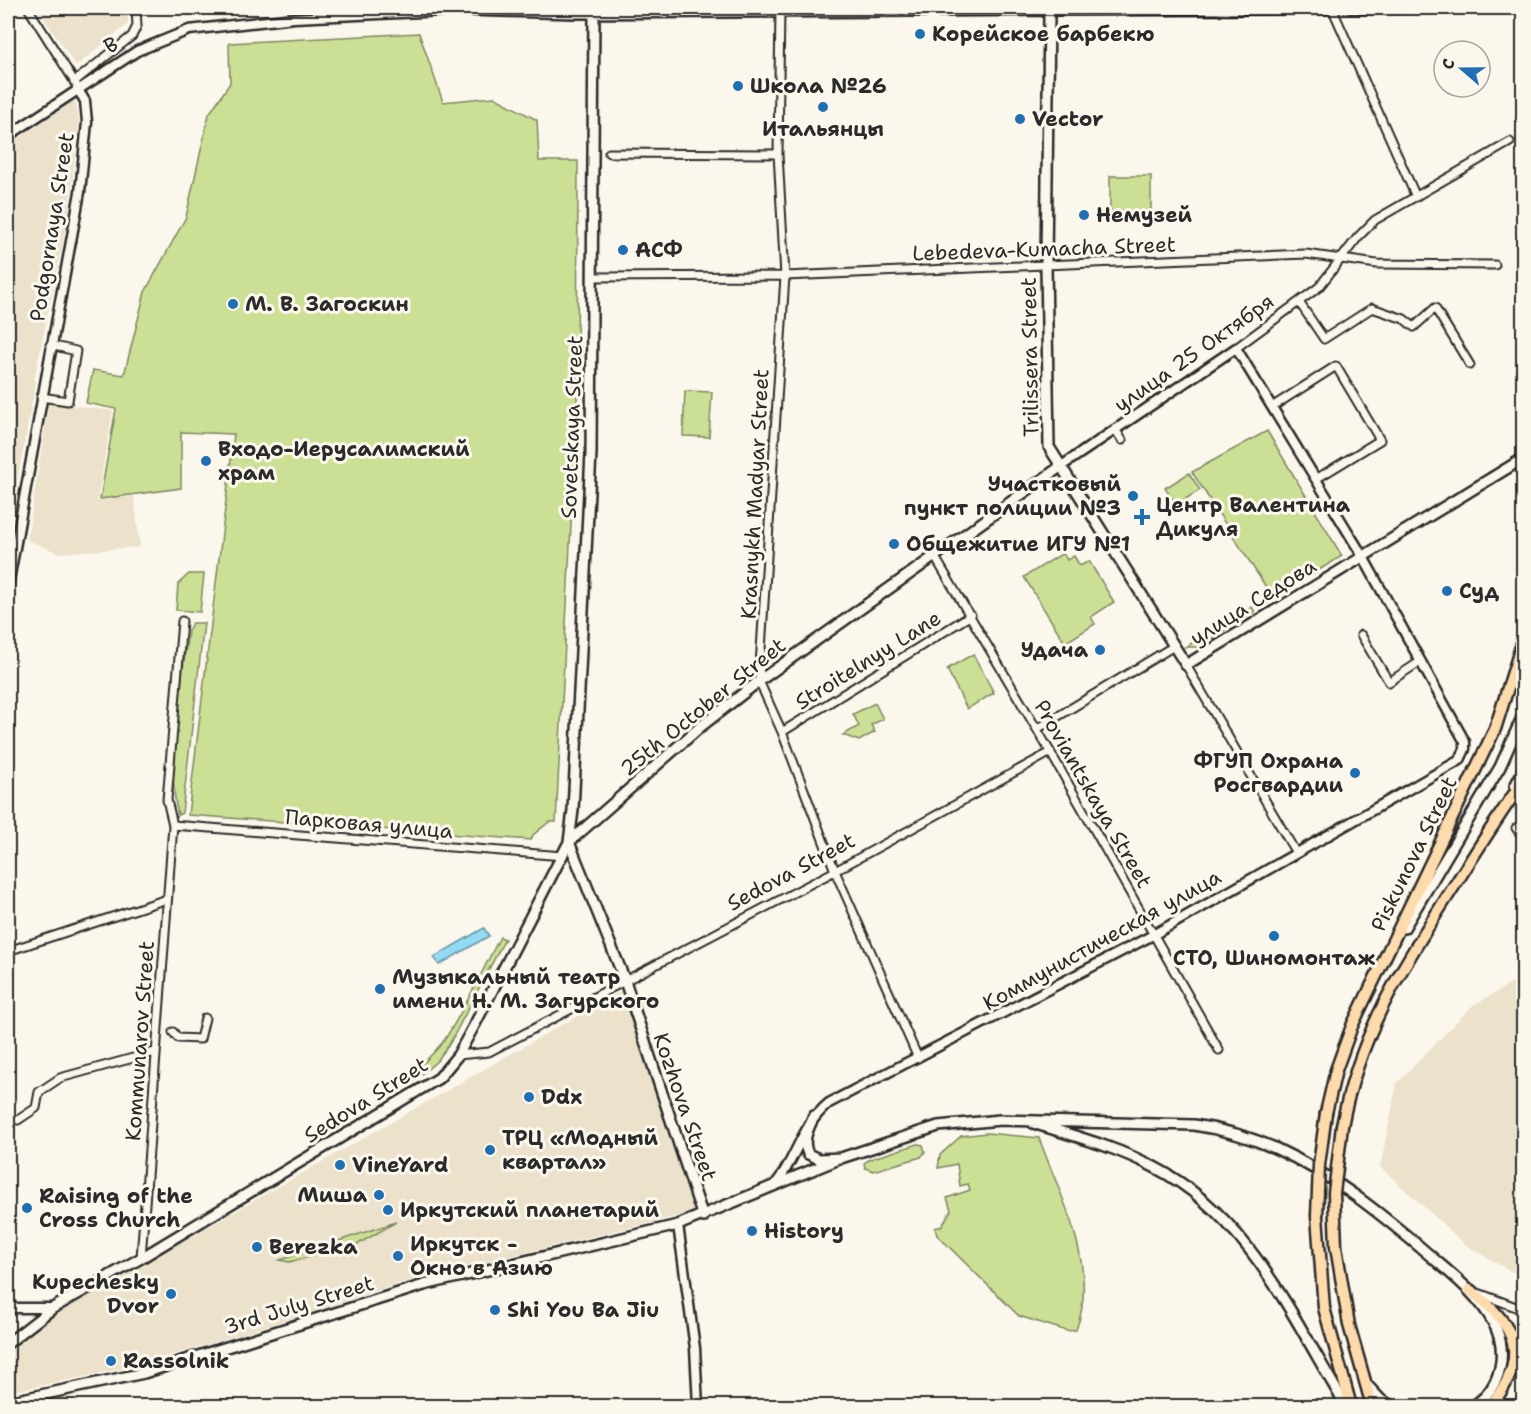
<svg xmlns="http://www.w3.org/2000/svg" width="1531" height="1414" font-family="'Shantell Sans',sans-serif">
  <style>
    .built { fill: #ece1cb }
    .green { fill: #cce095; stroke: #7c8660; stroke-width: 1.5 }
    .water { fill: #93dbf5; stroke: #6995a4; stroke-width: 1.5 }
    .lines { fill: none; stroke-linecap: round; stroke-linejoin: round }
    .minor-casing { stroke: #2b2b2b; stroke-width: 11 }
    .tertiary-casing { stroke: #2b2b2b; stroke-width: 13 }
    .secondary-casing { stroke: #2b2b2b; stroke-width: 14 }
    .primary-casing { stroke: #2b2b2b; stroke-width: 15 }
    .minor { stroke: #fbf7ec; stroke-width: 7 }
    .tertiary { stroke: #fbf7ec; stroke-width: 8 }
    .secondary { stroke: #fbf7ec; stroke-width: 9 }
    .primary { stroke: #fedbac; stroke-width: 10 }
    .primary-bridge-casing { stroke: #2b2b2b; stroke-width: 15; stroke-linecap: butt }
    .primary-bridge { stroke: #fedbac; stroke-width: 10 }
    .poi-dot { fill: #1f6fb2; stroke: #fbf7ec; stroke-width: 2 }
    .labels { text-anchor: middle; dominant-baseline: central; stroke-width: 6; stroke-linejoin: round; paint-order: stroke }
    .poi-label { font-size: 21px; font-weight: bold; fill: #2b2b2b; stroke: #fbf7ec; text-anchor: start }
    .street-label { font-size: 21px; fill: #2b2b2b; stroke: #fbf7ec }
  </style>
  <rect width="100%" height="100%" fill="#fbf7ec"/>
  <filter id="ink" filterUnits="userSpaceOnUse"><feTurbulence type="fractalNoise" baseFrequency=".0167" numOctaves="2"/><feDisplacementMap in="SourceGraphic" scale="12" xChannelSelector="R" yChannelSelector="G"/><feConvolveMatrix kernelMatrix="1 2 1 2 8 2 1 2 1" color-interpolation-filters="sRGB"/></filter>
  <g filter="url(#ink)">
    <path class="built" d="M 37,8 L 128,8 L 128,24 L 76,66 Z
      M 75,99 L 79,122 L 68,217 L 34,380 L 36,381 L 8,531 L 8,146 Z
      M 49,402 L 113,411 L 97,501 L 134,496 L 140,547 L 59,553 L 27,540 Z
      M 1523,977 L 1523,1278 L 1467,1246 L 1380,1167 L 1397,1083 L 1472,1006 Z
      M 623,990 L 695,1212 L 422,1277 L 142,1365 L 8,1392 L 8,1353 L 50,1317 Z"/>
    <path class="green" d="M 419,33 L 443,102 L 494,97 L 537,120 L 539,161 L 578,161 L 577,405 L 556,822 L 549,822 L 533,835 L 531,840 L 188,815 L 234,434 L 181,432 L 181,488 L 100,499 L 116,409 L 86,403 L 93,370 L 124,375 L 145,292 L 186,217 L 209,114 L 230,83 L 229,43 Z
      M 1110,176 L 1151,176 L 1151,211 L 1110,211 Z
      M 685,391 L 712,392 L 709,437 L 683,436 Z
      M 1267,431 L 1342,556 L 1273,598 L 1192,472 Z
      M 1189,473 L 1200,490 L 1176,505 L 1165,488 Z
      M 1063,553 L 1067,560 L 1074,556 L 1080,566 L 1089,561 L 1114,602 L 1091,617 L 1095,624 L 1065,643 L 1024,577 Z
      M 189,574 L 204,574 L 200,612 L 176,610 L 178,584 Z
      M 1252,607 L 1255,612 L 1198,647 L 1185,647 Z
      M 192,623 L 204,623 L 182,813 L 178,815 C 165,764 182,684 188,631 Z
      M 973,654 L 994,693 L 967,709 L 947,669 Z
      M 875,703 L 883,719 L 871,725 L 875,732 L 859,741 L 843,735 L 859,726 L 853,714 Z
      M 500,937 L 505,939 L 450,1043 L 437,1061 L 411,1083 C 416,1066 435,1054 445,1039 C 466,1007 482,971 500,937 Z
      M 987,1133 L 1039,1138 C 1060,1196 1100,1267 1076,1330 L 1067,1331 L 1019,1316 L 937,1235 L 935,1228 L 942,1226 L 951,1210 L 947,1198 L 970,1190 L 968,1184 L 960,1186 L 957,1164 L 938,1168 L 940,1155 L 961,1136 Z
      M 918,1144 L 923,1145 L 925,1152 L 921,1157 L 873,1171 L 865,1168 L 864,1163 L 870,1159 Z
      M 396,1222 L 353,1247 L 289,1262 L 280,1260 Z"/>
    <path class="water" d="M 484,928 L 489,936 L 439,965 L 434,957 Z"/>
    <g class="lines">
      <defs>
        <path id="minor" d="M 28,8 L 76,84
          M 780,8 L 778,154 L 785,276 L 759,681 L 782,732 L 835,871 L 918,1058
          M 1332,8 L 1416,197
          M 74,82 L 132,36 L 137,26 L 136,8
          M 609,153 L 778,154
          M 594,277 L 785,276 L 1306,254 L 1377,264 L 1495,265
          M 1299,302 L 1324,339 L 1372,308 L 1404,319 L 1414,327 L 1435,308 L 1470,365
          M 1236,348 L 1319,287 L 1358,237 L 1375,220 L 1510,142
          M 41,397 L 68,401 L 76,351 L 50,345
          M 1272,407 L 1336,366 L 1380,440 L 1316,479
          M 1115,429 L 1122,440
          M 935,557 L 1048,748 L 1219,1050
          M 1361,635 L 1389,682 L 1421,661
          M 1186,665 L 1296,853
          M 1037,729 L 1174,646
          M 782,732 L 971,615
          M 173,825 L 563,856
          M 1516,828 L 1524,838
          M 8,951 L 167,899
          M 173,1032 L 178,1038 L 200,1039 L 205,1018
          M 458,1055 L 489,1052 L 835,871 L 1051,752
          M 18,1120 L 36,1108 L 39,1092 L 60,1078 L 155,1052
          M 141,1258 L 173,825 L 167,800 L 182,621
          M 1478,1293 L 1524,1310
          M 1516,1359 L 1524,1340
          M 37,1397 L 41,1406"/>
        <path id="tertiary" d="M 8,136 L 137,51 L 189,30 L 294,18 L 465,10
          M 8,586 L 80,192 L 87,122 L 85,101 L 77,88
          M 775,1185 C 797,1158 800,1127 829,1103 L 1153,935 L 1460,760 L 1465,749 L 1465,742 L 1362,555 L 1236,348 L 1060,467
          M 678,1225 L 695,1348 L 698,1406
          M 8,1308 L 53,1308"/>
        <path id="secondary" d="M 465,8 L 465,10 L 575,13 L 1399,8
          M 594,12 L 591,453 L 573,810 L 569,842 L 624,978 L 703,1217
          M 1049,12 L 1046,265 L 1049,447 L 1186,665 L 1524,458
          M 1515,786 L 1524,769
          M 1404,928 L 1500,767 L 1524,713
          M 814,1116 C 809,1128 801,1140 808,1154 L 819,1159 L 841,1158 L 938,1126 L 1000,1120 L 1194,1125 C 1222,1129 1250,1137 1277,1149 C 1333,1175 1380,1213 1427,1253 C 1451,1274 1477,1293 1493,1322 C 1509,1351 1502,1388 1473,1406
          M 1033,1123 C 1074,1136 1116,1147 1154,1167 C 1250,1216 1293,1319 1346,1406
          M 8,1343 L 53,1308 L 141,1258 L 439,1078 L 458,1055 L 475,1024 L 569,842 L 699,728 L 759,681 L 1060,467
          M 1367,1385 L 1381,1400 L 1392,1406
          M 8,1402 L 144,1373 L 424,1285 L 678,1225 L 834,1161"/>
        <path id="primary" d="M 1326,1113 L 1336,1070 L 1352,1026 L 1495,729 L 1524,637
          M 1342,1126 C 1359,1035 1401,968 1451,891 C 1475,854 1498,816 1524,780
          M 1317,1216 L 1324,1308 L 1351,1406
          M 1336,1247 L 1349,1325 L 1372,1406
          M 1470,1290 C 1517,1325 1531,1358 1490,1406"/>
      </defs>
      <use href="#minor" class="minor-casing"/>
      <use href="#tertiary" class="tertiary-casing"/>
      <use href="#secondary" class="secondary-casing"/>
      <use href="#primary" class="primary-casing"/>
      <use href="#minor" class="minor"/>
      <use href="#tertiary" class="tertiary"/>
      <use href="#secondary" class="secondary"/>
      <use href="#primary" class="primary"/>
      <defs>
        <path id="primary-bridge" d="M 1317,1216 L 1319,1165 L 1326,1113
          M 1336,1247 L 1334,1193 L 1342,1126"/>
      </defs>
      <use href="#primary-bridge" class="primary-bridge-casing"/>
      <use href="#primary-bridge" class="primary-bridge"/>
    </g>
  </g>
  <g class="poi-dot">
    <circle cx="920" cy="34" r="6"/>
    <circle cx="738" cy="86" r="6"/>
    <circle cx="823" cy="107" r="6"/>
    <circle cx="1020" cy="119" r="6"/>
    <circle cx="1084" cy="215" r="6"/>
    <circle cx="623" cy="250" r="6"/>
    <circle cx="233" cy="304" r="6"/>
    <circle cx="206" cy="461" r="6"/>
    <circle cx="1133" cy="496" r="6"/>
    <path d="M1139 508h6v6h6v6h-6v6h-6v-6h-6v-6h6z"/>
    <circle cx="894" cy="544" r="6"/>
    <circle cx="1447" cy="591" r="6"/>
    <circle cx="1100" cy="650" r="6"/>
    <circle cx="1355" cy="773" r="6"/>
    <circle cx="1274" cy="936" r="6"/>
    <circle cx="380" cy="989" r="6"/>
    <circle cx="529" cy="1097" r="6"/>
    <circle cx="490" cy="1150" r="6"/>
    <circle cx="340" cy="1165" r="6"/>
    <circle cx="379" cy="1195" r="6"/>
    <circle cx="27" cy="1208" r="6"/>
    <circle cx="388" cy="1210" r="6"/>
    <circle cx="752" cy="1231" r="6"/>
    <circle cx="257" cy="1247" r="6"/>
    <circle cx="398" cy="1256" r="6"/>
    <circle cx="171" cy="1294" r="6"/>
    <circle cx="495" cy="1310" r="6"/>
    <circle cx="111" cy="1361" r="6"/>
  </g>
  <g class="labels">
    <g class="poi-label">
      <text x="932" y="34">Корейское барбекю</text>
      <text x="750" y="86">Школа №26</text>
      <text x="1032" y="119">Vector</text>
      <text x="823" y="129" text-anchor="middle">Итальянцы</text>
      <text x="1096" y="215">Немузей</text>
      <text x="635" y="250">АСФ</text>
      <text x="245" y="304">М. В. Загоскин</text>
      <text x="218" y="449">Входо-Иерусалимский<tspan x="218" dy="24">храм</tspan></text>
      <text x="1121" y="484" text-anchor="end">Участковый<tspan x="1121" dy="24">пункт полиции №3</tspan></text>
      <text x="1156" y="505">Центр Валентина<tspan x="1156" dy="24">Дикуля</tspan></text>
      <text x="906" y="544">Общежитие ИГУ №1</text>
      <text x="1459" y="591">Суд</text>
      <text x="1088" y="650" text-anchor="end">Удача</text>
      <text x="1343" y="761" text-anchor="end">ФГУП Охрана<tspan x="1343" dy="24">Росгвардии</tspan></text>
      <text x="1274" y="958" text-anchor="middle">СТО, Шиномонтаж</text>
      <text x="392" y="977">Музыкальный театр<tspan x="392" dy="24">имени Н. М. Загурского</tspan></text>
      <text x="541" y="1097">Ddx</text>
      <text x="502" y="1138">ТРЦ «Модный<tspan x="502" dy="24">квартал»</tspan></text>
      <text x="352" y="1165">VineYard</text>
      <text x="367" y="1195" text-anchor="end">Миша</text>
      <text x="39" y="1196">Raising of the<tspan x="39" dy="24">Cross Church</tspan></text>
      <text x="400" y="1210">Иркутский планетарий</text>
      <text x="764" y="1231">History</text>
      <text x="410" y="1244">Иркутск -<tspan x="410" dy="24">Окно в Азию</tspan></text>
      <text x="269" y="1247">Berezka</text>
      <text x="159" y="1282" text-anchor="end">Kupechesky<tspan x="159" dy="24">Dvor</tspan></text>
      <text x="507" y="1310">Shi You Ba Jiu</text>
      <text x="123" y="1361">Rassolnik</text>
    </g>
    <g class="street-label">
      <text transform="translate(111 45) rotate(-32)">B</text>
      <text transform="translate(52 227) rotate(-81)">Podgornaya Street</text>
      <text transform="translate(1044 249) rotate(-2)">Lebedeva-Kumacha Street</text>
      <text transform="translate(1194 353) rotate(-35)">улица 25 Октября</text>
      <text transform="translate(1030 357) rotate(-91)">Trilissera Street</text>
      <text transform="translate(572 427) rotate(-88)">Sovetskaya Street</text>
      <text transform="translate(755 494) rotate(-87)">Krasnykh Madyar Street</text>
      <text transform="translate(1253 602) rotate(-32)">улица Седова</text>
      <text transform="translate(868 660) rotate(-32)">Stroitelnyy Lane</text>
      <text transform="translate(703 707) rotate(-39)">25th October Street</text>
      <text transform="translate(1093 794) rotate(60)">Proviantskaya Street</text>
      <text transform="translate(369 824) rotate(5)">Парковая улица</text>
      <text transform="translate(1414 854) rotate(-64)">Piskunova Street</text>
      <text transform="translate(791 872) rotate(-28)">Sedova Street</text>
      <text transform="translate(1102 940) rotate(-29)">Коммунистическая улица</text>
      <text transform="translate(140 1041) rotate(-86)">Kommunarov Street</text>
      <text transform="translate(366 1100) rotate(-32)">Sedova Street</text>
      <text transform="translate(685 1107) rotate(71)">Kozhova Street</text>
      <text transform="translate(299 1305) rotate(-17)">3rd July Street</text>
    </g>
  </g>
  <rect width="1531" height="1414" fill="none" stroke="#fbf7ec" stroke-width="30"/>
  <rect x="15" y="15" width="1501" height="1384" fill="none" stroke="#2b2b2b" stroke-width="2" filter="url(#ink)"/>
  <g transform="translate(1462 69) rotate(290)"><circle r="28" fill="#fbf7ec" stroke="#a8a59f" stroke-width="1.5"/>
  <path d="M0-4.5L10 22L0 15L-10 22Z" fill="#1f6fb2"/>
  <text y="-9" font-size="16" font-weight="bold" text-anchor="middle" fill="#2b2b2b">С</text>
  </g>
</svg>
